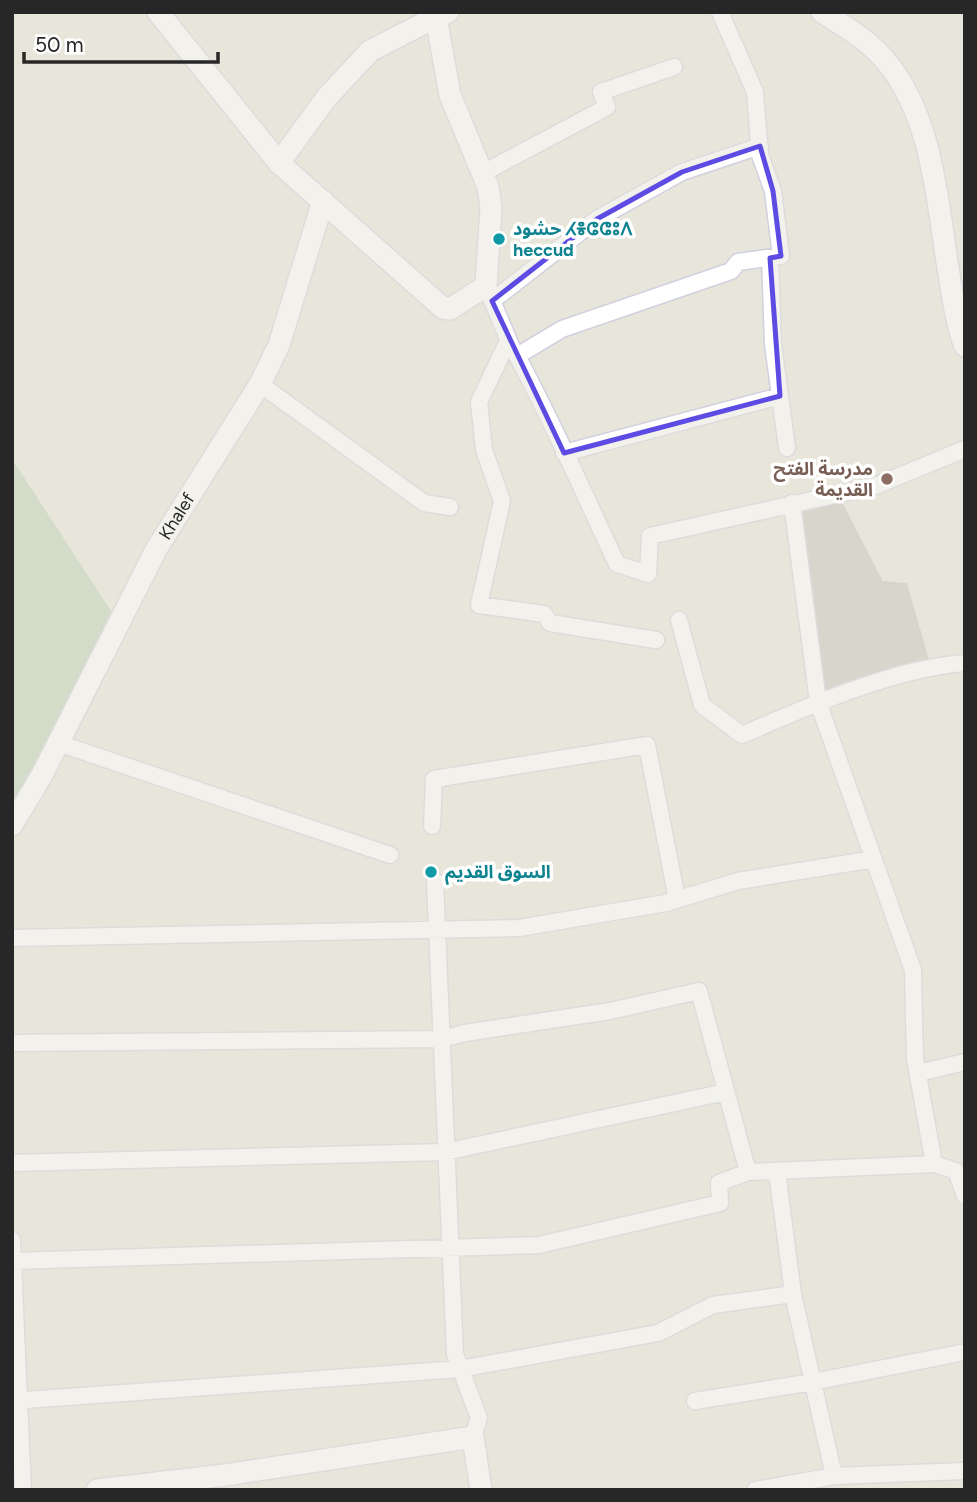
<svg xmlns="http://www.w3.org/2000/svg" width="977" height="1502" font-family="Figtree,'Noto Sans Arabic','Noto Sans Tifinagh',sans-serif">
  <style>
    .cemetery { fill: #b9d0b4 }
    .building { fill: #c3c2ba; stroke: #c3c2b4; stroke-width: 2 }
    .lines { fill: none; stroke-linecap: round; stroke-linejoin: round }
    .pedestrian-casing { stroke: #d1d0df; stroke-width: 19 }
    .minor-casing { stroke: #d1d0df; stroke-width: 24 }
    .pedestrian { stroke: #fff; stroke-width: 16 }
    .minor { stroke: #fff; stroke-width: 21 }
    .marked { fill: none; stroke: #5d4ce3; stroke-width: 5; stroke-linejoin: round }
    .culture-dot { fill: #0f9aa8; stroke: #fff; stroke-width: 2.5 }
    .education-dot { fill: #8d6e63; stroke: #fff; stroke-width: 2.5 }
    .labels { text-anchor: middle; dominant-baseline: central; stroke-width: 7; stroke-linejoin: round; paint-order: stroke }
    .culture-label { font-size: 18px; font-weight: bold; fill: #0d838f; stroke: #fff; text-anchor: start }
    .education-label { font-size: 18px; font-weight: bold; fill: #785e54; stroke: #fff; text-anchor: end }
    .street-label { font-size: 18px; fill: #272727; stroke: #fff }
  </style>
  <rect width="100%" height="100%" fill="#e8e6da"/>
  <path class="cemetery" d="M 12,459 L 124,631 L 12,820 Z"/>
  <path class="building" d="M 842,504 L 882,582 L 906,584 L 929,663 L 822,695 L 796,512 Z"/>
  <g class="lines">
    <defs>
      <path id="pedestrian" d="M 720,12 L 755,92 L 760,155 L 773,191 L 781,256 L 738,262 L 731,271 L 562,329 L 517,356 C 554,424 584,494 617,564 L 648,574 L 650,536 L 875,486 L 965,449
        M 483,173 L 607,107 L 601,92 L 674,67
        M 770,258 L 773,344 L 787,448
        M 488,291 L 512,348
        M 492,301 L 597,219 L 682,172 L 760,146
        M 508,341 L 479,402 L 484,450 L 502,501 L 479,605 L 544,614 L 550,623 L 656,640
        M 260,384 L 424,503 L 450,507
        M 564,453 L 780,396
        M 792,503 L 818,702 L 913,970 L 915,1059 L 934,1164
        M 679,620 L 702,705 L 742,735 C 806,707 895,668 965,663
        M 58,743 L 390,855
        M 432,826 L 434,779 L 647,745 L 677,899
        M 435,881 L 455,1354 L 479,1418 L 473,1437
        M 12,938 L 519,928 L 666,903 L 738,881 L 874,859
        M 12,1043 L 441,1039 L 465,1033 L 610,1011 L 699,991 L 748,1172 L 934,1164 L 956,1171 L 965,1196
        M 918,1073 L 965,1062
        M 12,1163 L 445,1152 L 726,1092
        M 777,1171 L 793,1294 L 834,1476
        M 12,1240 L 23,1490
        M 12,1261 L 539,1245 L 720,1203 L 719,1183 L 748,1172
        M 12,1401 L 460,1369 L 658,1333 L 713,1305 L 793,1294
        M 695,1401 L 813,1382 L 965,1352
        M 755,1490 L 834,1476 L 965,1471"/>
      <g id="minor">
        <path d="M 158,12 L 279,163 L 443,308 L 450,309 L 486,286 L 491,208 L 488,187 L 450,95 L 436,17 L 448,12"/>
        <path d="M 822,12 C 844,26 868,40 885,60 C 931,114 937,196 947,262 C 952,290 955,321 965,346"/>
        <path d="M 279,163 L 327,97 L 370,51 L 436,17 L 435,12"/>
        <path id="s1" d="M 12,825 L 42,775 L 157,548 L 260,384 L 279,345 L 323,201"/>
        <path d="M 97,1490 L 225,1475 L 473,1437 L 481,1490"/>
      </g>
    </defs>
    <use href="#pedestrian" class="pedestrian-casing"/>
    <use href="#minor" class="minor-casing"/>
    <use href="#pedestrian" class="pedestrian"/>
    <use href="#minor" class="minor"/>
  </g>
  <path d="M0 0H977V1502H0ZM 760,146 L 773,191 L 781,256 L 770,258 L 780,396 L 564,453 L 492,301 L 597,219 L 682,172 Z" fill="#e8e6da" fill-opacity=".55" fill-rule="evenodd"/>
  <path class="marked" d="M 760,146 L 773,191 L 781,256 L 770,258 L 780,396 L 564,453 L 492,301 L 597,219 L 682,172 Z"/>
  <g class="culture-dot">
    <circle cx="499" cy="239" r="7"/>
    <circle cx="431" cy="872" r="7"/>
  </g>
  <circle class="education-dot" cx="887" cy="479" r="7"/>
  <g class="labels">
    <g class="culture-label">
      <text x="513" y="229">حشود ⵃⴻⵛⵛⵓⴷ<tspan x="513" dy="21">heccud</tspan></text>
      <text x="445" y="872">السوق القديم</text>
    </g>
    <g class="education-label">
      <text x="873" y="469">مدرسة الفتح<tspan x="873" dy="21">القديمة</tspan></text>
    </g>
    <g class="street-label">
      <text stroke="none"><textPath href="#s1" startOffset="350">Khalef</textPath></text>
    </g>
  </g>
  <rect width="977" height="1502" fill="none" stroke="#272727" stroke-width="28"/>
  <path d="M24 52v10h194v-10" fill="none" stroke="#272727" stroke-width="3.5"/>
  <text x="35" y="52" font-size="21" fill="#272727" stroke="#ffffff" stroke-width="5" paint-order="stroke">50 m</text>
</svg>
